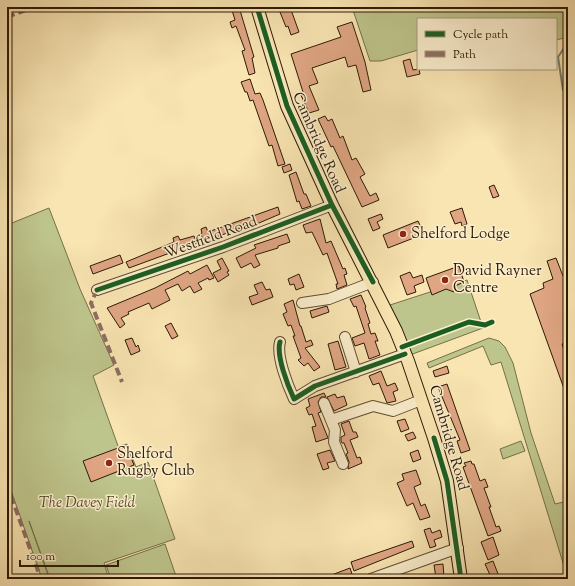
<svg xmlns="http://www.w3.org/2000/svg" width="575" height="586" font-family="'Sorts Mill Goudy',serif">
  <style>
    .green { fill: #bec58c; stroke: #757049 }
    .lines { fill: none; stroke-linecap: round; stroke-linejoin: round }
    .stream { stroke: #707d6a; stroke-width: 2 }
    .building { fill: #e0a684; stroke: #2c1a06 }
    .minor-casing { stroke: #5f4d31; stroke-width: 12 }
    .major-casing { stroke: #2c1a06; stroke-width: 14 }
    .minor { stroke: #fbeecd; stroke-width: 10 }
    .major { stroke: #f9e5b2; stroke-width: 12 }
    .quiet { stroke: #8d6e63; stroke-width: 4; stroke-dasharray: 8 4; stroke-linecap: butt }
    .cycleway-casing { stroke: #fbeecd; stroke-width: 8 }
    .cycleway { stroke: #1b5e20; stroke-width: 5 }
    .poi-dot { fill: #8f2418; stroke: #fbeecd; stroke-width: 1.5 }
    .labels { text-anchor: middle; dominant-baseline: central; stroke-width: 3; stroke-linejoin: round; paint-order: stroke }
    .street-label { font-size: 15px; fill: #2c1a06; stroke: #fbeecd }
    .poi-label { font-size: 15px; fill: #2c1a06; stroke: #fbeecd; text-anchor: start }
    .park-label { font-size: 15px; font-style: italic; fill: #584d2e; stroke: #fbeecd }
  </style>
  <rect width="100%" height="100%" fill="#f9e5b2"/>
  <filter id="stains"><feTurbulence type="fractalNoise" baseFrequency=".005" numOctaves="4"/><feColorMatrix values="0 0 0 0 .2 0 0 0 0 .09 0 0 0 0 .02 0 0 0 .5 -.17"/></filter>
  <radialGradient id="worn" r=".72"><stop offset=".6" stop-color="#630" stop-opacity="0"/><stop offset="1" stop-color="#630" stop-opacity=".3"/></radialGradient>
  <path class="green" d="M 352,7 L 568,7 L 568,33 L 564,38 L 556,40 L 556,19 L 418,19 L 418,50 L 381,61 L 370,61 Z
    M 49,208 L 80,289 L 114,365 L 93,376 L 118,446 L 127,444 L 136,467 L 148,462 L 175,539 L 104,563 L 109,579 L 50,579 L 29,521 L 49,578 L 42,579 L 7,479 L 7,225 Z
    M 467,280 L 483,328 L 410,355 L 390,305 Z
    M 489,338 L 499,341 L 505,347 L 513,363 L 531,433 L 555,504 L 568,501 L 568,579 L 501,362 L 491,365 L 483,346 L 429,368 L 427,363 Z
    M 521,441 L 525,451 L 503,459 L 500,449 Z
    M 165,544 L 177,579 L 111,579 L 106,565 Z"/>
  <g class="lines">
    <path class="stream" d="M 568,42 L 558,57 L 563,90 L 568,95"/>
  </g>
  <path class="building" d="M 231,7 L 239,7 L 254,57 L 252,58 L 255,73 L 249,75 L 242,51 L 245,50 L 236,26 L 232,28 L 230,22 L 235,20 Z
    M 278,7 L 290,7 L 299,32 L 291,35 L 288,26 L 286,27 Z
    M 352,22 L 365,62 L 371,90 L 363,92 L 356,65 L 348,67 L 345,57 L 312,68 L 318,83 L 309,86 L 319,110 L 309,113 L 300,93 L 303,92 L 291,54 L 341,37 L 337,27 Z
    M 410,59 L 413,70 L 419,69 L 420,74 L 407,77 L 403,61 Z
    M 250,79 L 255,94 L 260,93 L 263,100 L 285,164 L 278,166 L 272,145 L 269,146 L 253,100 L 250,101 L 247,92 L 245,92 L 241,82 Z
    M 325,116 L 328,121 L 332,119 L 340,138 L 343,136 L 352,160 L 356,158 L 365,174 L 360,177 L 370,196 L 376,193 L 379,200 L 362,207 L 333,146 L 331,147 L 318,119 Z
    M 290,164 L 292,170 L 284,173 L 282,167 Z
    M 296,172 L 304,194 L 306,194 L 311,206 L 302,209 L 299,201 L 297,202 L 289,175 Z
    M 494,185 L 499,196 L 493,198 L 489,187 Z
    M 278,207 L 280,214 L 252,226 L 252,224 L 205,241 L 200,234 L 202,233 L 201,229 L 206,227 L 208,232 Z
    M 462,208 L 467,224 L 462,226 L 461,222 L 455,224 L 450,212 Z
    M 381,214 L 383,219 L 377,222 L 380,228 L 373,231 L 368,219 Z
    M 320,219 L 326,243 L 331,241 L 343,269 L 345,268 L 347,274 L 344,275 L 347,285 L 337,289 L 336,284 L 338,284 L 327,253 L 323,255 L 312,232 L 306,233 L 303,225 Z
    M 418,221 L 424,234 L 388,248 L 383,235 Z
    M 287,234 L 290,242 L 278,246 L 278,248 L 255,255 L 260,265 L 254,268 L 251,263 L 241,268 L 236,258 L 256,248 L 254,245 Z
    M 178,236 L 180,240 L 194,236 L 197,243 L 129,268 L 126,262 L 174,242 L 173,238 Z
    M 120,255 L 123,263 L 93,274 L 90,266 Z
    M 222,258 L 229,271 L 227,272 L 229,275 L 218,282 L 213,273 L 221,269 L 217,261 Z
    M 556,258 L 563,276 L 568,274 L 568,341 L 562,344 L 568,361 L 567,397 L 530,294 L 544,288 L 543,283 L 553,279 L 547,261 Z
    M 207,265 L 214,278 L 209,280 L 208,278 L 198,283 L 202,289 L 194,293 L 190,286 L 182,291 L 178,284 L 165,290 L 170,300 L 152,309 L 149,303 L 128,312 L 129,314 L 121,318 L 125,324 L 120,328 L 107,308 L 155,288 L 188,271 L 190,274 Z
    M 459,266 L 464,282 L 455,286 L 454,292 L 446,289 L 432,295 L 426,278 Z
    M 410,272 L 413,278 L 422,275 L 424,282 L 414,286 L 416,292 L 407,295 L 400,276 Z
    M 299,274 L 304,287 L 296,290 L 294,284 L 290,285 L 288,279 Z
    M 262,282 L 266,290 L 270,289 L 273,297 L 252,305 L 249,297 L 258,294 L 254,285 Z
    M 361,295 L 366,307 L 365,308 L 370,323 L 368,324 L 371,334 L 375,333 L 378,341 L 375,341 L 380,355 L 369,359 L 364,343 L 355,346 L 352,338 L 365,333 L 356,306 L 354,307 L 350,299 Z
    M 293,300 L 300,326 L 301,326 L 306,342 L 311,340 L 313,345 L 305,348 L 320,367 L 314,371 L 308,363 L 304,366 L 298,360 L 301,358 L 293,336 L 295,336 L 291,325 L 288,326 L 283,314 L 287,312 L 284,304 Z
    M 327,306 L 329,312 L 312,318 L 310,311 Z
    M 171,323 L 178,336 L 172,339 L 165,326 Z
    M 132,338 L 136,347 L 138,345 L 140,351 L 131,355 L 125,340 Z
    M 338,341 L 346,367 L 335,370 L 328,344 Z
    M 447,366 L 449,373 L 435,377 L 433,371 Z
    M 381,371 L 387,386 L 395,383 L 398,390 L 393,392 L 396,401 L 387,403 L 379,383 L 373,385 L 369,376 Z
    M 447,384 L 470,450 L 461,453 L 457,441 L 460,440 L 438,387 Z
    M 324,393 L 326,397 L 321,397 L 318,402 L 321,412 L 318,413 L 328,438 L 316,442 L 312,427 L 316,426 L 312,414 L 309,415 L 306,408 L 310,406 L 308,399 Z
    M 335,394 L 337,398 L 344,396 L 347,405 L 334,411 L 327,397 Z
    M 405,419 L 409,429 L 401,432 L 397,421 Z
    M 349,421 L 353,432 L 356,432 L 358,437 L 350,440 L 357,458 L 360,457 L 362,463 L 348,469 L 349,462 L 346,454 L 348,453 L 344,443 L 342,443 L 341,441 L 341,437 L 345,435 L 341,424 Z
    M 413,432 L 416,438 L 408,441 L 405,435 Z
    M 126,445 L 134,465 L 91,482 L 83,461 Z
    M 330,450 L 335,461 L 327,463 L 329,468 L 323,470 L 317,454 Z
    M 418,450 L 421,459 L 413,462 L 410,453 Z
    M 471,461 L 472,464 L 474,464 L 480,481 L 485,479 L 488,487 L 484,488 L 491,507 L 489,507 L 496,527 L 499,526 L 501,531 L 488,536 L 463,467 L 466,466 L 464,463 Z
    M 416,470 L 421,484 L 414,487 L 421,506 L 425,504 L 430,517 L 420,520 L 413,503 L 407,506 L 397,483 L 404,480 L 402,474 Z
    M 430,528 L 432,533 L 440,530 L 442,537 L 434,540 L 436,546 L 430,548 L 424,530 Z
    M 493,537 L 499,555 L 488,560 L 481,542 Z
    M 412,541 L 414,547 L 354,571 L 351,562 Z
    M 493,561 L 500,579 L 481,579 L 490,575 L 485,564 Z
    M 443,564 L 444,577 L 436,578 L 434,565 Z
    M 350,568 L 352,574 L 337,579 L 321,579 Z"/>
  <g class="lines">
    <defs>
      <path id="minor" d="M 97,290 L 223,247 L 332,205
        M 302,303 L 329,299 L 373,282
        M 345,337 L 356,372
        M 280,342 C 276,356 288,386 294,399 L 315,386 L 405,354
        M 324,403 L 335,430 L 334,442 L 343,464
        M 331,420 L 373,406 L 393,411 L 421,400
        M 371,579 L 458,548"/>
      <path id="major" d="M 257,7 L 287,106 L 332,205 L 396,331 L 408,361 L 434,438 L 447,481 L 461,579"/>
    </defs>
    <use href="#minor" class="minor-casing"/>
    <use href="#major" class="major-casing"/>
    <use href="#minor" class="minor"/>
    <use href="#major" class="major"/>
    <path class="quiet" d="M 7,17 L 34,7
      M 97,290 L 91,303 L 122,382
      M 7,485 L 41,579"/>
    <defs>
      <path id="cycleway" d="M 257,7 L 287,106 L 332,205 L 373,282
        M 97,290 L 223,247 L 332,205
        M 280,342 C 276,356 288,386 294,399 L 315,386 L 405,354
        M 402,347 L 469,322 L 485,325 L 492,322
        M 434,438 L 447,481 L 461,579"/>
    </defs>
    <use href="#cycleway" class="cycleway-casing"/>
    <use href="#cycleway" class="cycleway"/>
  </g>
  <g class="poi-dot">
    <circle cx="403" cy="234" r="4"/>
    <circle cx="445" cy="280" r="4"/>
    <circle cx="109" cy="463" r="4"/>
  </g>
  <g class="labels">
    <g class="street-label">
      <text transform="translate(318 143) rotate(66)">Cambridge Road</text>
      <text transform="translate(211 238) rotate(-20)">Westfield Road</text>
      <text transform="translate(448 438) rotate(74)">Cambridge Road</text>
    </g>
    <g class="poi-label">
      <text x="411" y="234">Shelford Lodge</text>
      <text x="453" y="271">David Rayner<tspan x="453" dy="17">Centre</tspan></text>
      <text x="117" y="454">Shelford<tspan x="117" dy="17">Rugby Club</tspan></text>
    </g>
    <g class="park-label">
      <text x="87" y="503">The Davey Field</text>
    </g>
  </g>
  <rect width="575" height="586" fill="none" stroke="#f9e5b2" stroke-width="24"/>
  <rect x="8" y="8" width="559" height="570" fill="none" stroke="#2c1a06" stroke-width="2"/>
  <rect x="12" y="12" width="551" height="562" fill="none" stroke="#2c1a06"/>
  <rect x="417" y="18" width="140" height="52" fill="#fbeecd" stroke="#a8997d"/>
  <rect x="425" y="31" width="20" height="6" fill="#1b5e20" stroke="#a8997d"/>
  <text x="453" y="38" font-size="12" fill="#2c1a06">Cycle path</text>
  <rect x="425" y="51" width="20" height="6" fill="#8d6e63" stroke="#a8997d"/>
  <text x="453" y="58" font-size="12" fill="#2c1a06">Path</text>
  <path d="M20 560v6h98v-6" fill="none" stroke="#2c1a06" stroke-width="2"/>
  <text x="26" y="560" font-size="12" fill="#2c1a06" stroke="#fbeecd" stroke-width="3" paint-order="stroke">100 m</text>
  <rect width="100%" height="100%" filter="url(#stains)"/>
  <rect width="100%" height="100%" fill="url(#worn)"/>
</svg>
